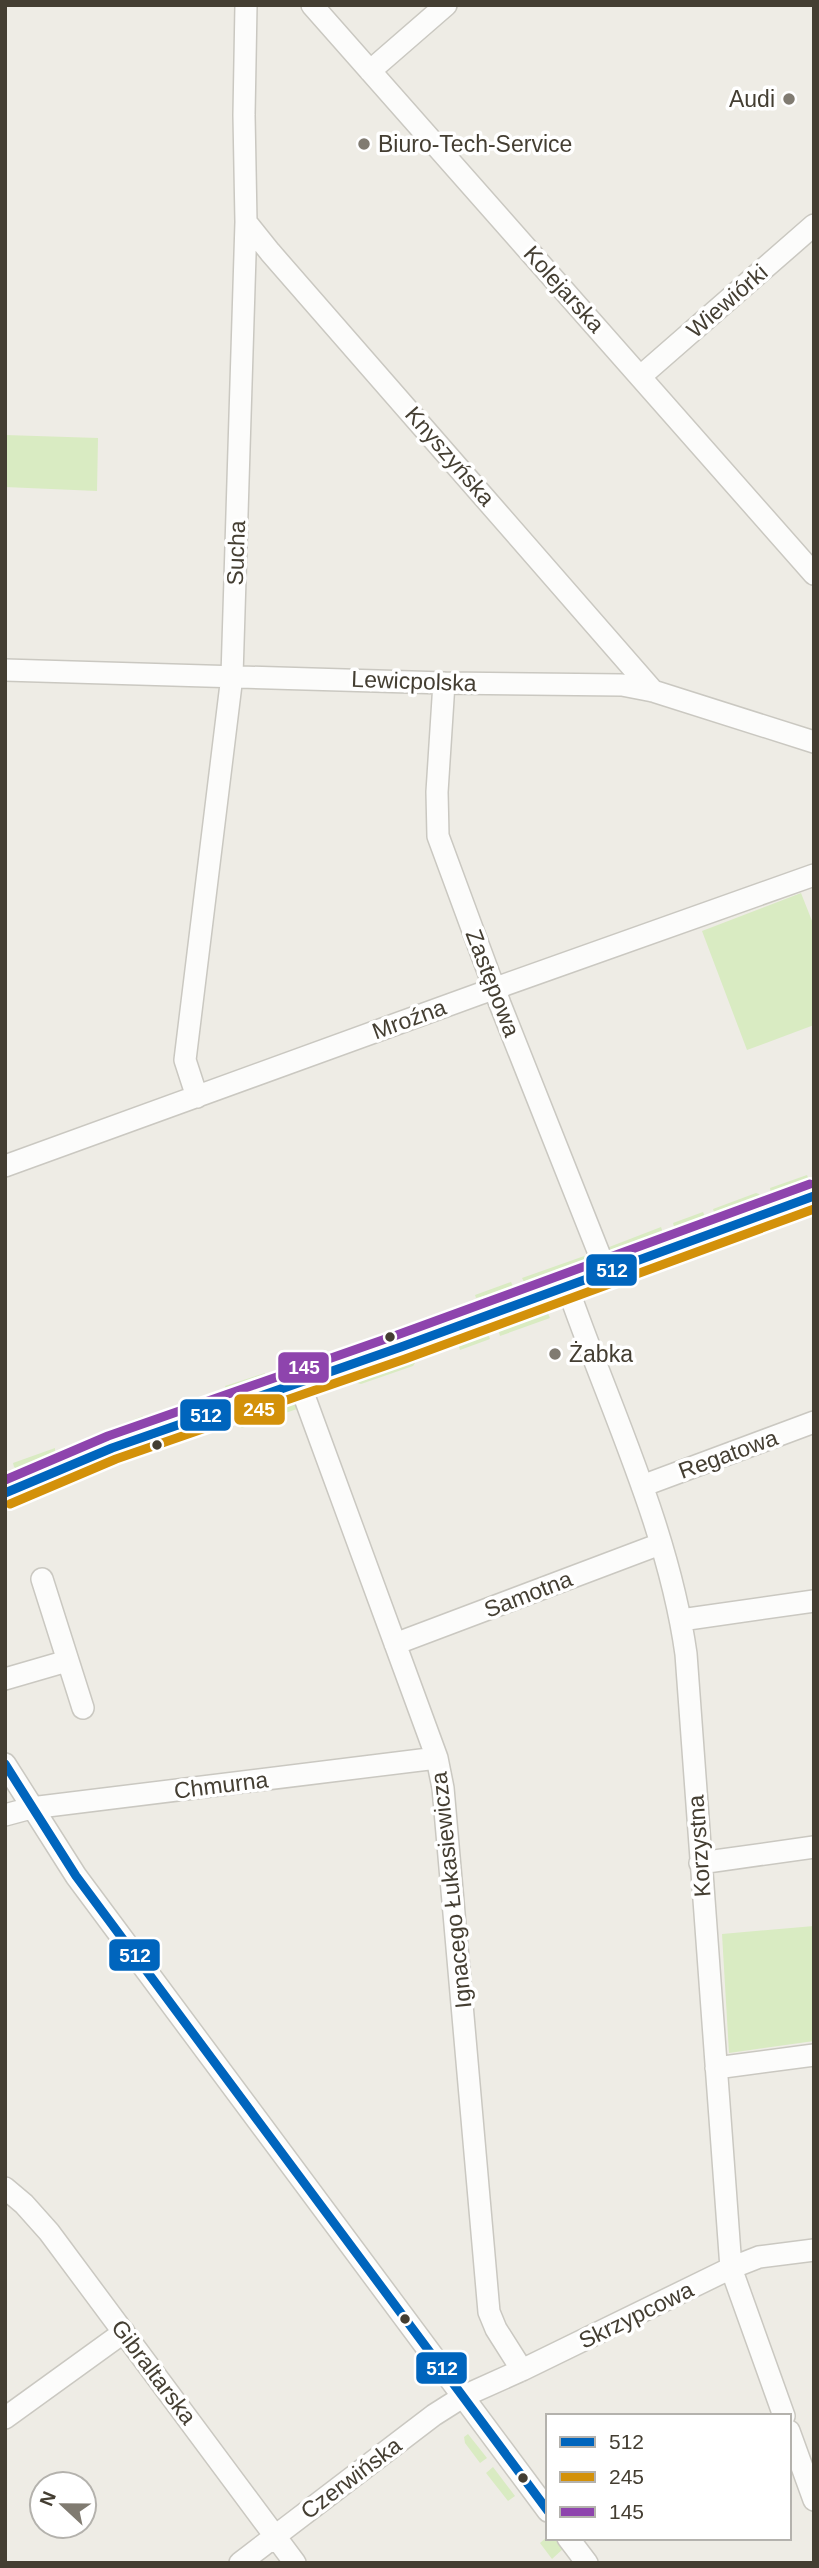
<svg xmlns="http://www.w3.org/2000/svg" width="819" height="2568" font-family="Helvetica,sans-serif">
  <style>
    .green { fill: #d9ebc2 }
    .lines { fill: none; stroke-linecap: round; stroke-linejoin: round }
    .minor-casing { stroke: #cac8c1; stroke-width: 24 }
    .major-casing { stroke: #d2cab1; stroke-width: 29 }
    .minor { stroke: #fcfcfb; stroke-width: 21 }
    .major { stroke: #f0ede1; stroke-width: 26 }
    .bus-1-casing { stroke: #fff; stroke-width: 14 }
    .bus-2-casing { stroke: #fff; stroke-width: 14 }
    .bus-3-casing { stroke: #fff; stroke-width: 14 }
    .bus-1 { stroke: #0065bd; stroke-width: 9 }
    .bus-2 { stroke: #d3910a; stroke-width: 9 }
    .bus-3 { stroke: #8e44ad; stroke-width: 9 }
    .poi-dot { fill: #807b71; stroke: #fff; stroke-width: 2.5 }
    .bus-dot { fill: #443e32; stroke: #fff; stroke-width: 2.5 }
    .labels { text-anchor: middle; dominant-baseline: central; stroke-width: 7; stroke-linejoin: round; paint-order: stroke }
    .poi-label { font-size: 23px; fill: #443e32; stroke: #fff; text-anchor: start }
    .street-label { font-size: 23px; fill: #443e32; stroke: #fff }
    .line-badge { stroke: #fff; stroke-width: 2.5 }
    .badge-label { font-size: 19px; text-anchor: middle; font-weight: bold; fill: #fff }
  </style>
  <rect width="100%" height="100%" fill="#eeece5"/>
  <path class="green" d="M 5,435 L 98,438 L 97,491 L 5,487 Z
    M 801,893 L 814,926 L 814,1025 L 747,1050 L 702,931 Z
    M 807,1175 L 809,1180 L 807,1184 L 774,1196 L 771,1194 L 770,1188 Z
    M 756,1193 L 759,1194 L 760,1199 L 758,1202 L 719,1216 L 715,1215 L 713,1209 Z
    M 703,1212 L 706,1219 L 705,1221 L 678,1231 L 675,1230 L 673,1223 Z
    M 661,1227 L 664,1236 L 615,1254 L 604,1249 Z
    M 590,1254 L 586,1263 L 526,1286 L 522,1278 Z
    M 511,1282 L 513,1286 L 510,1290 L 476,1298 L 475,1295 Z
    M 543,1307 L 546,1309 L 550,1318 L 500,1336 L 497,1326 L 499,1323 Z
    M 483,1330 L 487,1330 L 490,1339 L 460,1350 L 457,1341 L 459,1338 Z
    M 413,1355 L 415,1363 L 413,1366 L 361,1384 L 357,1383 L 355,1376 Z
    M 265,1373 L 265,1379 L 262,1382 L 227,1392 L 225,1386 Z
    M 286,1399 L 300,1408 L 242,1428 L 238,1426 L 236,1422 L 275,1401 Z
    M 143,1416 L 143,1424 L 93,1443 L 88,1439 L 88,1437 Z
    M 55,1448 L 55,1455 L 52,1458 L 19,1470 L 14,1467 L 13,1463 Z
    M 814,1926 L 814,2041 L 729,2053 L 722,1934 Z
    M 468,2434 L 487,2458 L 480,2463 L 465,2443 L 464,2437 Z
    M 493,2467 L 515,2496 L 508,2501 L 486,2473 Z
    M 548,2536 L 556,2538 L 564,2548 L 552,2559 L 540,2543 Z"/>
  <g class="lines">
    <defs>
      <path id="minor" d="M 312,5 L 814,574
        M 370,71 L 446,5
        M 246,222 L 270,252 L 653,691
        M 641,376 L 814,225
        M 5,670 L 444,683 L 622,685 L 653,691 L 814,742
        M 444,683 L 437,792 L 438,836 L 500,1004 L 606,1271
        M 197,1097 L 185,1060 L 232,676 L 246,222 L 244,115 L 246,5
        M 5,1166 L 479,994 L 814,875
        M 567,1286 C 609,1407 668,1526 686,1654 L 731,2268 L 784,2416
        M 299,1382 L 437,1758 L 443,1788 L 489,2312 L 496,2329 L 522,2370
        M 642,1486 L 814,1422
        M 42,1579 L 83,1708
        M 681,1620 L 814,1601
        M 395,1644 L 660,1544
        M 5,1679 L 67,1661
        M 5,1764 L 76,1876 L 548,2511
        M 5,1815 L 31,1808 L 437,1758
        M 700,1863 L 814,1847
        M 716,2068 L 814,2055
        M 5,2188 L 24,2204 L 49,2232 L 295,2563
        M 5,2418 L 124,2332
        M 789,2431 L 814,2500
        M 568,2538 L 587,2563
        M 240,2563 L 434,2415 L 464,2396 L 522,2370 L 731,2268 L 759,2257 L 814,2250"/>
      <path id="major" d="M 5,1493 L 112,1448 L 401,1347 L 814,1196"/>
    </defs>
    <use href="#minor" class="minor-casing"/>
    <use href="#major" class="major-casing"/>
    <use href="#minor" class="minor"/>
    <use href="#major" class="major"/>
    <defs>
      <path id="bus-1" d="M 5,1493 L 112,1448 L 401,1347 L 814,1196
        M 5,1764 L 76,1876 L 548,2511"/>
      <path id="bus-2" d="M 10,1504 L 116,1459 L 405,1359 L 814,1209"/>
      <path id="bus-3" d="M 5,1480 L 108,1436 L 397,1335 L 810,1184"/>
    </defs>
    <use href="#bus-1" class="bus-1-casing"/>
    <use href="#bus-2" class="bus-2-casing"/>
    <use href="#bus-3" class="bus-3-casing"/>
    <use href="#bus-1" class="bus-1"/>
    <use href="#bus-2" class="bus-2"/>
    <use href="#bus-3" class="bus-3"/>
  </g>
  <g class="poi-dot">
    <circle cx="789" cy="99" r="7"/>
    <circle cx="364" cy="144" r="7"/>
    <circle cx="555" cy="1354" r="7"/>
  </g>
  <g class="bus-dot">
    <circle cx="390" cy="1337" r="6"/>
    <circle cx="157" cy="1445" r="6"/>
    <circle cx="405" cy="2319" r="6"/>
    <circle cx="523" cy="2478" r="6"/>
  </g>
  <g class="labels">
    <g class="poi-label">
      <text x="775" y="99" text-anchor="end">Audi</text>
      <text x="378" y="144">Biuro-Tech-Service</text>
      <text x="569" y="1354">Żabka</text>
    </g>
    <g class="street-label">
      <text transform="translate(564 289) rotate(48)">Kolejarska</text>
      <text transform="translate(727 301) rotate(-41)">Wiewiórki</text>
      <text transform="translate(450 456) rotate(49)">Knyszyńska</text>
      <text transform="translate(236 553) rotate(-88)">Sucha</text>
      <text transform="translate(414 681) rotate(2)">Lewicpolska</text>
      <text transform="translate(493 983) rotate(69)">Zastępowa</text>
      <text transform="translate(409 1019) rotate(-20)">Mroźna</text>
      <text transform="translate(728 1454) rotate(-20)">Regatowa</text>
      <text transform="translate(528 1594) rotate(-21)">Samotna</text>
      <text transform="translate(221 1785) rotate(-7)">Chmurna</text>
      <text transform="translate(699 1846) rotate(-94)">Korzystna</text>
      <text transform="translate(451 1890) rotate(-96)">Ignacego Łukasiewicza</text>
      <text transform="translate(636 2315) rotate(-26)">Skrzypcowa</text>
      <text transform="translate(154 2372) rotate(53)">Gibraltarska</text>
      <text transform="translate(351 2478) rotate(-37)">Czerwińska</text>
    </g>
  </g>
  <g class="line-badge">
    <rect x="585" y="1253" width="53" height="34" rx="7" fill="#0065bd"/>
    <rect x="277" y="1351" width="53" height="33" rx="7" fill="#8e44ad"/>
    <rect x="233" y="1393" width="53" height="33" rx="7" fill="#d3910a"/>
    <rect x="179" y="1398" width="53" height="34" rx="7" fill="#0065bd"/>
    <rect x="108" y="1938" width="53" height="34" rx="7" fill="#0065bd"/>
    <rect x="415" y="2351" width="53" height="34" rx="7" fill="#0065bd"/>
  </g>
  <g class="badge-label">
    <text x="612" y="1277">512</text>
    <text x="304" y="1374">145</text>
    <text x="259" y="1416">245</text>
    <text x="206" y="1422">512</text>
    <text x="135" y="1962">512</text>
    <text x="442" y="2375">512</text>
  </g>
  <rect width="819" height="2568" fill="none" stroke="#443e32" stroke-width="14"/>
  <rect x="546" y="2414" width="245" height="126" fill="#ffffff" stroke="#b4b2ad" stroke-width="2"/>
  <rect x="560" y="2437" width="35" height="10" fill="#0065bd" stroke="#b4b2ad" stroke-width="2"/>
  <text x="609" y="2449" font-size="21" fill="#443e32">512</text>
  <rect x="560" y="2472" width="35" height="10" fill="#d3910a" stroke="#b4b2ad" stroke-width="2"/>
  <text x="609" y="2484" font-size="21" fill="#443e32">245</text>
  <rect x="560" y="2507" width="35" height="10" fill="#8e44ad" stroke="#b4b2ad" stroke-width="2"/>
  <text x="609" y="2519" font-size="21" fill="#443e32">145</text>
  <g transform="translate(63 2505) rotate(292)"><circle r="33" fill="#ffffff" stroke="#b4b2ad" stroke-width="2"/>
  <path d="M0-5L12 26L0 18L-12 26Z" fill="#807b71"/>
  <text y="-10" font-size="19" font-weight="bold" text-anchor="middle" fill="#443e32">N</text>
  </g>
</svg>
